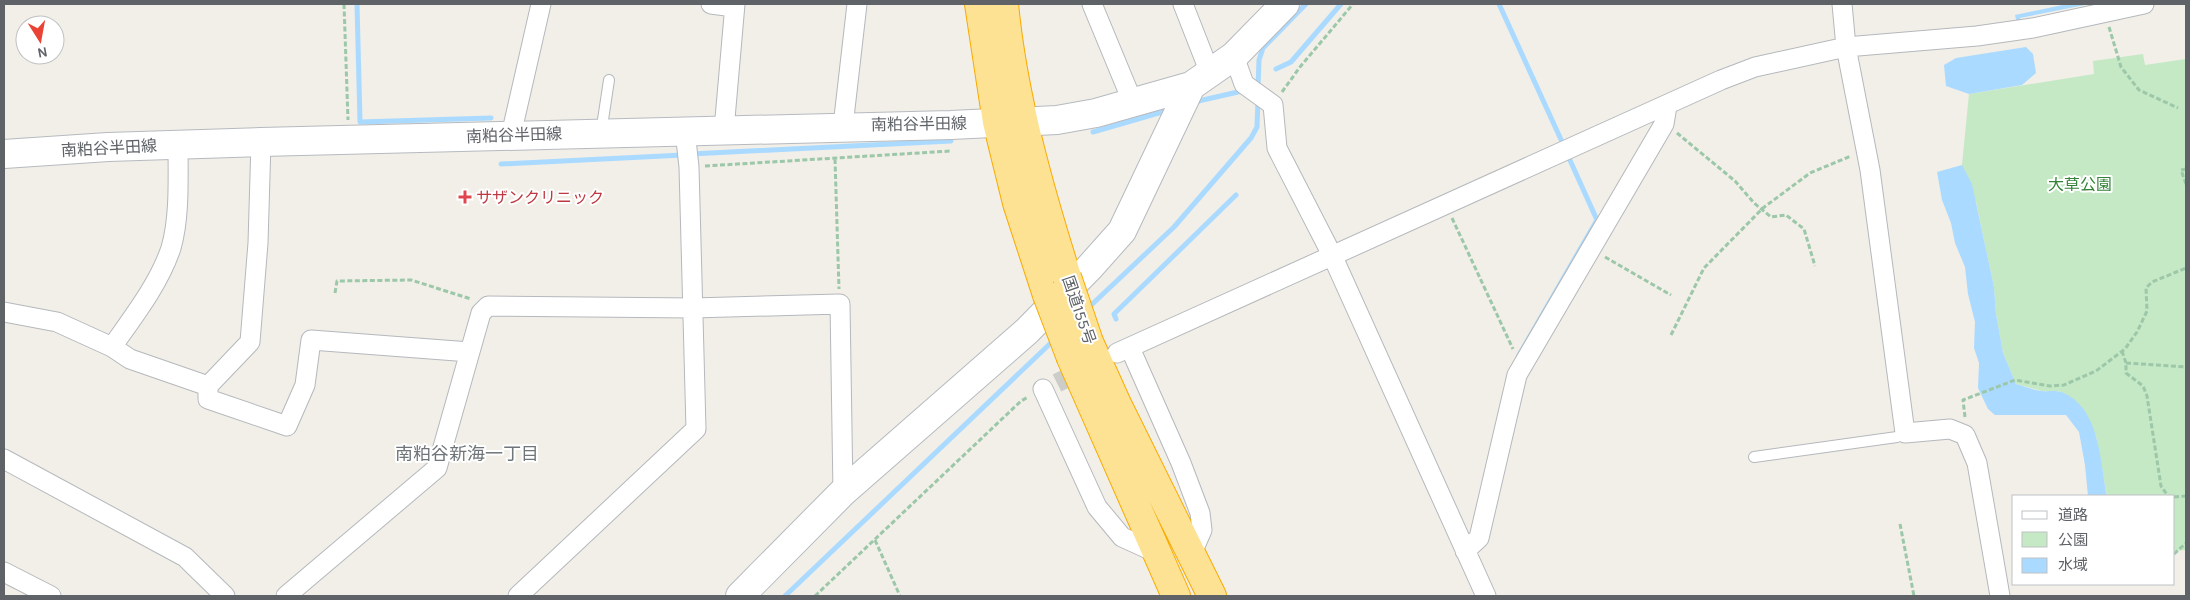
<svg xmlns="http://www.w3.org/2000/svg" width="2190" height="600" font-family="Karla,'Noto Sans JP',sans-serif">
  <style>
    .green { fill: #c5e8c5 }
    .water { fill: #aadaff }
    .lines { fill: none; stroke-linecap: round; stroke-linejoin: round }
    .stream { stroke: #aadaff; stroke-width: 5 }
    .street-tunnel { stroke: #ccccc8; stroke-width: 19; stroke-dasharray: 19 9; stroke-linecap: butt }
    .lane-casing { stroke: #b5b8bc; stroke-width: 12 }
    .street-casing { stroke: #b5b8bc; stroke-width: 21 }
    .secondary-casing { stroke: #b6babf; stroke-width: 30 }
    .highway-casing { stroke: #f9ab00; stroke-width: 30 }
    .path { stroke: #9cc7a9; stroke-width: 3; stroke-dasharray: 5 2.5; stroke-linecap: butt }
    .lane { stroke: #fff; stroke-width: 10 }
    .street { stroke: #fff; stroke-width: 19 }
    .secondary { stroke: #fff; stroke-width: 28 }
    .highway { stroke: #fde293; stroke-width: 28 }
    .highway-bridge-casing { stroke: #f9ab00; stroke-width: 30; stroke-linecap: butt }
    .highway-bridge { stroke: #fde293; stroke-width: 28 }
    .health-dot { fill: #e0444e; stroke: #fff; stroke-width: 2 }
    .labels { text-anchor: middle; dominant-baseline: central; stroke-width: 4; stroke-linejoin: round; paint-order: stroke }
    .street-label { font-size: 16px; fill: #5f6368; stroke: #fff }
    .park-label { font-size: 16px; fill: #348238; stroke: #fff }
    .health-label { font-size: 16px; fill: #be3a42; stroke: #fff; text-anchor: start }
    .neighbourhood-label { font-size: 18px; fill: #70757a; stroke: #fff }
  </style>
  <rect width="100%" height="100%" fill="#f1efe8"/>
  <path class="green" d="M 2143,54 L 2145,65 L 2186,59 L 2186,550 L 2174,551 L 2174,496 L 2107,496 L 2096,436 L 2059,391 L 2042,391 L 2016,384 L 2003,353 L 1996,314 L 1994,287 L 1976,202 L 1963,176 L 1962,165 L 1969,94 L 2094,74 L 2093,61 Z"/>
  <path class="water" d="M 2067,4 L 2090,4 L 2020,18 L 2021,23 L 2017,24 L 2015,15 Z
    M 2026,47 L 2033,54 L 2036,73 L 2022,85 L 1969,94 L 1946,86 L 1944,65 L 1956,58 Z
    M 1962,165 L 1972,184 L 1994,287 L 1996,314 L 2003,353 L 2016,384 C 2024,386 2033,390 2042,391 C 2048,392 2055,390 2061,392 C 2100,406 2100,462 2107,496 L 2088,496 L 2085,465 L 2079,432 L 2066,415 L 1995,415 L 1988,409 L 1978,388 L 1979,363 L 1974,348 L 1975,322 L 1968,294 L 1965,267 L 1955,243 L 1951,223 L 1942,200 L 1937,172 Z"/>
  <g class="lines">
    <path class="stream" d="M 357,4 L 360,122 L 491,118
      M 1499,4 L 1563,144
      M 1276,69 L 1291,62 L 1341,4
      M 1258,88 L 1259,60 L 1263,48 L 1306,4
      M 1194,102 L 1238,92
      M 1093,132 L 1169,110
      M 691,154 L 951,141
      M 501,164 L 683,155
      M 1086,310 L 1174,227 L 1251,138 L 1257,127 L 1258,99
      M 1116,319 L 1114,314 L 1236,195
      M 1518,357 L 1597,220 L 1569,158
      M 785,596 L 1055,339"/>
    <path class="street-tunnel" d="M 1057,383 L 1087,368"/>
    <defs>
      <path id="lane" d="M 601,133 L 609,80
        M 1754,457 L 1897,437 L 1905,433"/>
      <path id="street" d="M 711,4 L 734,7
        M 1092,4 L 1133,103
        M 1183,4 L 1210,73
        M 1842,4 L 1846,47 L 1870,170 L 1905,433 L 1950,429 L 1965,435 L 1977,463 L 2000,596
        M 1234,56 L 1244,84 L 1273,105 L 1277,148 L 1332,255 L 1486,596
        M 843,126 L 857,4
        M 724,130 L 735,4
        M 514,135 L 514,122 L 541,4
        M 4,312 L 57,322 L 112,347 C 133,317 159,284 171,248 C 180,217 178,177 178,144
        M 112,347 L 130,359 L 208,386 L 250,342 L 258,243 L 261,142
        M 1130,348 L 1181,463 L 1200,513 L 1202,530 L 1192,553
        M 1117,353 L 1721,80 L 1755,67 L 1846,47 L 1977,36 L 2033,28 L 2144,4
        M 208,386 L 208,399 L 287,426 L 305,385 L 311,340 L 470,352
        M 1043,389 L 1097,507 L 1122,537 L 1155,552
        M 4,459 L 185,557 L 225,596
        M 1465,551 L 1479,538 L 1517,375 L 1664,124 L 1667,106
        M 4,572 L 51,596
        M 286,596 L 437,468 L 481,313 L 488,306 L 693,308 L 840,304 L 843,492
        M 518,596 L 696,429 L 689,167 L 685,131"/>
      <path id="secondary" d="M 4,154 L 108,147 L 261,142 L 951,125 L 1057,120 L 1096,113 L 1191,86
        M 740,596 L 843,492 L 1027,331 L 1089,268 L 1122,231 L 1191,86 L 1234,56 L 1285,4"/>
      <path id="highway" d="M 979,4 L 997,122 L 1017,203 L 1047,295
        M 1004,4 C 1013,97 1039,188 1067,277
        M 1089,342 L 1117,404 L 1212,596
        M 1071,358 L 1176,596"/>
    </defs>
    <use href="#lane" class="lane-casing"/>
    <use href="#street" class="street-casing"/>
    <use href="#secondary" class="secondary-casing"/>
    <use href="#highway" class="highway-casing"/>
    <path class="path" d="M 344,4 L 348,120
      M 2109,27 L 2121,67 L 2139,90 L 2178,108
      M 1282,92 L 1300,67 L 1353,4
      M 1677,133 L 1735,181 L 1754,203 L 1771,217 L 1786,215 L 1804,229 L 1815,266
      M 835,159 L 839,289
      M 705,166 L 951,151
      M 2186,169 L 2181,170 L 2186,184
      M 1452,218 L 1513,349
      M 1605,257 L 1671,295
      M 335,293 L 337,281 L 411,280 L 471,299
      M 1671,335 L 1704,268 L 1763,208 L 1810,173 L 1851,156
      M 2122,351 L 2126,363 L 2126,373 L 2143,386 L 2147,396 L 2161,486 L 2168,496
      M 2126,363 L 2186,367
      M 1965,417 L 1963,400 L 2015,380 L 2050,386 L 2064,385 L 2096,371 L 2125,349 L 2137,332 L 2147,311 L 2146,288 L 2152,282 L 2186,268
      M 2174,497 L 2186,496
      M 1900,524 L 1914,596
      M 875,540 L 900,596
      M 2174,554 L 2186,543
      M 815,596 L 1021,401 L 1028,397"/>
    <use href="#lane" class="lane"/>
    <use href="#street" class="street"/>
    <use href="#secondary" class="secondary"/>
    <use href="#highway" class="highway"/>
    <defs>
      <path id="highway-bridge" d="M 1067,277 L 1089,342
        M 1047,295 L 1071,358"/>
    </defs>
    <use href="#highway-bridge" class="highway-bridge-casing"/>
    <use href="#highway-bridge" class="highway-bridge"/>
  </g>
  <path class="health-dot" d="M462.5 189.5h5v5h5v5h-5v5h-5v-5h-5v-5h5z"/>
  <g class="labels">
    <g class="street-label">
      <text transform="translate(919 124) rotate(-1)">南粕谷半田線</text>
      <text transform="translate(514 135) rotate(-2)">南粕谷半田線</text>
      <text transform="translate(109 148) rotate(-3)">南粕谷半田線</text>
      <text transform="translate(1079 310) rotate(71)">国道155号</text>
    </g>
    <g class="park-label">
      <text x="2080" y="184">大草公園</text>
    </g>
    <g class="health-label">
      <text x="476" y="197">サザンクリニック</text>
    </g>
    <g class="neighbourhood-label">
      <text x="467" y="454">南粕谷新海一丁目</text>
    </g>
  </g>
  <rect width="2190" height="600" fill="none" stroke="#5f6368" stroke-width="10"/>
  <rect x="2012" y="495" width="162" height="90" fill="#ffffff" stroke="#bfc1c3"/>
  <rect x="2022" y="511" width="25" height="8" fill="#ffffff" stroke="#bfc1c3"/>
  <text x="2058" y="520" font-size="15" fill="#5f6368">道路</text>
  <rect x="2022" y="532" width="25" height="15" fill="#c5e8c5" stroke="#bfc1c3"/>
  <text x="2058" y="545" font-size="15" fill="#5f6368">公園</text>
  <rect x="2022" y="558" width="25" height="15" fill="#aadaff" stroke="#bfc1c3"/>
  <text x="2058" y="570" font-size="15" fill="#5f6368">水域</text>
  <g transform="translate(40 40) rotate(169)"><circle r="24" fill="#ffffff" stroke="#bfc1c3"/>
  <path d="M0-4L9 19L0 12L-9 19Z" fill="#ea4335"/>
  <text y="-8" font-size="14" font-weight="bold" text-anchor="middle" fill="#5f6368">N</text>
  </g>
</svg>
